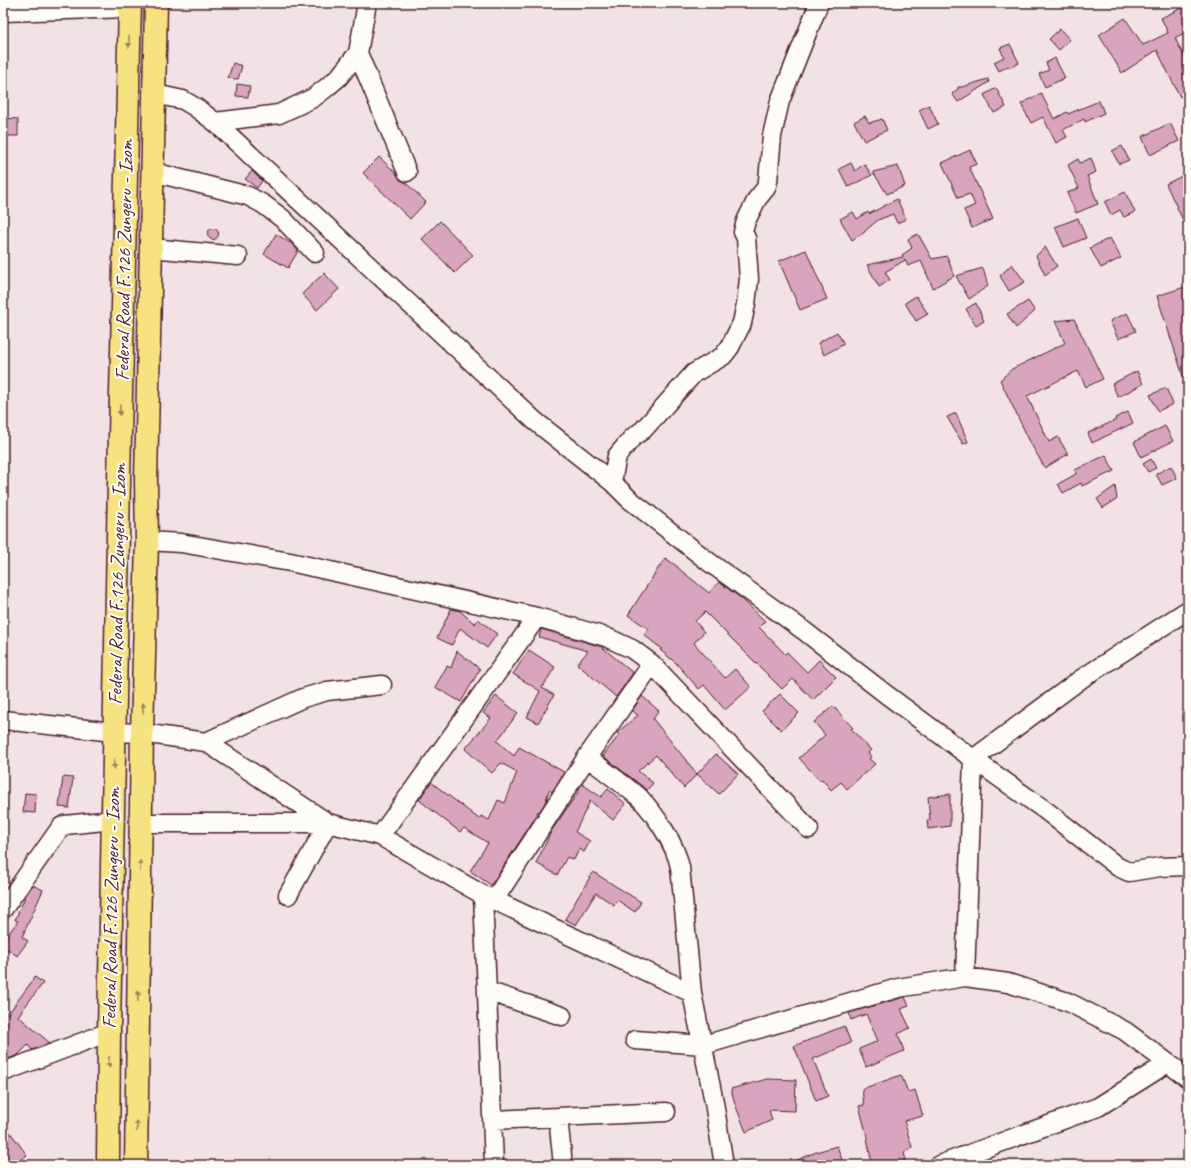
<svg xmlns="http://www.w3.org/2000/svg" width="1191" height="1168" font-family="Caveat,sans-serif">
  <style>
    .building { fill: #d9a5be; stroke: #4a1f2b }
    .lines { fill: none; stroke-linecap: round; stroke-linejoin: round }
    .minor-casing { stroke: #4a1f2b; stroke-width: 21 }
    .major-casing { stroke: #4a1f2b; stroke-width: 25 }
    .minor { stroke: #fdfcf7; stroke-width: 18 }
    .major { stroke: #f7e281; stroke-width: 22 }
    .oneway { fill: #a08056 }
    .labels { text-anchor: middle; dominant-baseline: central; stroke-width: 4; stroke-linejoin: round; paint-order: stroke }
    .street-label { font-size: 20px; fill: #4a1f2b; stroke: #fdfcf7 }
  </style>
  <rect width="100%" height="100%" fill="#f2e2e6"/>
  <filter id="ink" filterUnits="userSpaceOnUse"><feTurbulence type="fractalNoise" baseFrequency=".025" numOctaves="2"/><feDisplacementMap in="SourceGraphic" scale="8" xChannelSelector="R" yChannelSelector="G"/><feConvolveMatrix kernelMatrix="1 2 1 2 8 2 1 2 1" color-interpolation-filters="sRGB"/></filter>
  <g filter="url(#ink)">
    <path class="building" d="M 1188,5 L 1188,31 L 1175,38 L 1188,65 L 1188,93 L 1180,97 L 1157,50 L 1122,73 L 1099,35 L 1125,18 L 1143,45 L 1168,33 L 1161,18 Z
      M 1060,29 L 1070,40 L 1059,50 L 1049,39 Z
      M 1010,44 L 1019,63 L 1009,68 L 1008,66 L 999,71 L 994,62 L 1004,57 L 1000,48 Z
      M 1055,58 L 1065,78 L 1045,87 L 1039,74 L 1049,70 L 1046,63 Z
      M 233,63 L 242,66 L 238,79 L 228,78 Z
      M 988,79 L 989,82 L 958,102 L 952,94 L 958,89 L 958,87 L 962,87 Z
      M 237,84 L 250,86 L 248,97 L 236,96 Z
      M 996,88 L 1006,107 L 994,113 L 984,95 Z
      M 1041,93 L 1054,119 L 1067,112 L 1068,114 L 1099,101 L 1104,113 L 1085,122 L 1084,119 L 1063,130 L 1067,137 L 1056,143 L 1043,117 L 1031,123 L 1021,104 Z
      M 929,105 L 938,124 L 928,129 L 919,110 Z
      M 865,116 L 869,123 L 882,119 L 887,130 L 864,141 L 854,122 Z
      M 3,118 L 18,119 L 18,136 L 3,136 Z
      M 1170,123 L 1179,141 L 1150,155 L 1142,137 Z
      M 1122,146 L 1129,160 L 1119,164 L 1112,151 Z
      M 970,150 L 977,164 L 969,167 L 993,219 L 972,228 L 964,210 L 975,205 L 970,194 L 958,198 L 942,163 Z
      M 379,157 L 397,174 L 400,180 L 405,182 L 426,202 L 410,219 L 363,173 Z
      M 1091,158 L 1096,172 L 1087,176 L 1098,204 L 1076,213 L 1067,193 L 1079,188 L 1068,165 L 1078,159 L 1080,163 Z
      M 851,163 L 855,171 L 864,164 L 872,175 L 848,187 L 839,169 Z
      M 898,166 L 905,186 L 887,194 L 873,172 Z
      M 252,171 L 262,181 L 257,188 L 245,179 Z
      M 1188,173 L 1188,231 L 1166,184 Z
      M 1125,192 L 1135,212 L 1124,217 L 1120,210 L 1111,215 L 1105,202 Z
      M 897,199 L 906,219 L 897,223 L 893,214 L 878,220 L 865,231 L 865,232 L 852,240 L 840,219 L 853,212 L 857,219 L 868,212 L 869,214 Z
      M 1078,218 L 1086,238 L 1064,247 L 1055,227 Z
      M 440,221 L 473,255 L 455,273 L 422,239 Z
      M207.5 234a5.5 5.5 0 1 1 11 0a5.5 5.5 0 1 1-11 0Z
      M 276,234 L 292,244 L 298,251 L 288,268 L 264,254 Z
      M 918,234 L 932,259 L 947,256 L 954,276 L 933,288 L 921,261 L 908,266 L 905,260 L 885,272 L 890,280 L 879,287 L 867,265 L 903,257 L 902,255 L 912,248 L 908,239 Z
      M 1110,238 L 1121,258 L 1101,268 L 1090,248 Z
      M 1045,247 L 1057,266 L 1045,275 L 1036,256 Z
      M 806,250 L 827,299 L 800,310 L 779,261 Z
      M 1012,264 L 1025,282 L 1009,291 L 1000,276 Z
      M 983,268 L 988,286 L 969,299 L 956,276 Z
      M 324,273 L 339,289 L 317,310 L 302,294 Z
      M 1188,286 L 1188,384 L 1186,385 L 1157,296 Z
      M 916,296 L 928,314 L 916,321 L 905,303 Z
      M 1028,301 L 1035,311 L 1016,328 L 1007,314 Z
      M 976,303 L 984,321 L 976,326 L 966,309 Z
      M 1127,313 L 1136,331 L 1118,339 L 1110,321 Z
      M 1074,319 L 1103,379 L 1086,387 L 1078,371 L 1027,396 L 1049,442 L 1058,437 L 1068,454 L 1045,468 L 1031,444 L 1000,380 L 1012,369 L 1065,343 L 1055,321 Z
      M 837,332 L 844,344 L 824,355 L 818,343 Z
      M 1137,371 L 1143,384 L 1118,397 L 1112,384 Z
      M 1166,388 L 1173,404 L 1158,411 L 1150,395 Z
      M 1128,412 L 1133,423 L 1092,443 L 1088,433 L 1116,420 L 1115,418 Z
      M 956,413 L 968,442 L 963,444 L 947,417 Z
      M 1165,426 L 1173,441 L 1141,457 L 1134,442 Z
      M 1106,455 L 1114,471 L 1082,486 L 1081,483 L 1063,493 L 1058,484 L 1076,474 L 1075,470 Z
      M 1151,459 L 1156,468 L 1148,472 L 1143,464 Z
      M 1171,466 L 1177,478 L 1162,485 L 1156,474 Z
      M 1115,486 L 1117,499 L 1103,508 L 1097,499 Z
      M 665,558 L 678,567 L 678,568 L 709,593 L 719,582 L 742,599 L 765,621 L 759,627 L 785,654 L 787,652 L 807,672 L 819,660 L 836,677 L 813,700 L 793,679 L 782,689 L 705,612 L 695,621 L 704,632 L 694,643 L 725,678 L 735,669 L 751,687 L 725,710 L 704,685 L 699,689 L 675,662 L 660,650 L 662,649 L 644,635 L 649,629 L 628,615 Z
      M 451,609 L 460,611 L 475,624 L 478,619 L 497,634 L 487,648 L 460,628 L 452,645 L 437,638 Z
      M 541,629 L 602,647 L 633,673 L 616,697 L 577,664 L 588,651 L 539,637 Z
      M 529,650 L 555,667 L 542,688 L 554,695 L 538,723 L 527,717 L 540,691 L 513,674 Z
      M 457,651 L 480,669 L 461,702 L 435,687 L 447,666 L 451,668 Z
      M 780,694 L 799,713 L 781,730 L 762,711 Z
      M 496,696 L 518,713 L 497,741 L 514,756 L 519,747 L 564,772 L 552,792 L 549,790 L 545,803 L 539,812 L 538,811 L 535,818 L 491,885 L 470,871 L 488,843 L 464,828 L 460,832 L 419,800 L 431,782 L 479,819 L 481,816 L 489,820 L 498,800 L 505,803 L 517,772 L 501,763 L 492,773 L 465,749 L 491,718 L 483,713 Z
      M 642,696 L 659,711 L 653,719 L 697,774 L 684,788 L 656,755 L 638,771 L 653,783 L 647,790 L 603,756 L 619,735 L 617,733 L 638,715 L 632,711 Z
      M 833,706 L 853,728 L 851,729 L 871,750 L 868,753 L 871,757 L 869,759 L 875,764 L 847,789 L 841,782 L 831,790 L 822,779 L 820,781 L 799,758 L 825,735 L 814,722 Z
      M 716,754 L 738,774 L 719,794 L 697,774 Z
      M 63,777 L 73,778 L 69,808 L 59,807 Z
      M 582,784 L 601,797 L 608,789 L 626,804 L 613,820 L 590,801 L 575,832 L 590,841 L 584,852 L 579,849 L 574,860 L 567,857 L 557,875 L 536,863 L 552,830 L 579,791 L 578,790 Z
      M 25,793 L 36,794 L 35,813 L 23,812 Z
      M 950,794 L 950,826 L 928,829 L 927,820 L 930,820 L 928,797 Z
      M 593,872 L 641,902 L 635,912 L 617,900 L 614,905 L 596,893 L 576,925 L 565,919 Z
      M 33,885 L 43,890 L 22,937 L 28,941 L 17,956 L 8,949 L 3,955 L 3,941 L 18,921 L 15,920 L 26,895 Z
      M 35,977 L 43,983 L 18,1016 L 50,1043 L 32,1050 L 28,1045 L 18,1055 L 8,1059 L 3,1054 L 3,1010 L 8,1014 Z
      M 905,997 L 909,1006 L 901,1009 L 910,1028 L 898,1034 L 904,1051 L 866,1067 L 859,1049 L 878,1041 L 866,1014 L 851,1020 L 849,1013 Z
      M 844,1026 L 851,1043 L 813,1059 L 828,1096 L 816,1101 L 794,1046 Z
      M 901,1075 L 908,1092 L 915,1090 L 923,1116 L 904,1121 L 912,1147 L 904,1153 L 906,1160 L 898,1165 L 872,1165 L 866,1132 L 859,1106 L 864,1105 L 862,1089 Z
      M 767,1079 L 796,1080 L 795,1111 L 769,1110 L 772,1120 L 746,1132 L 735,1104 L 731,1089 Z
      M 3,1123 L 27,1155 L 14,1165 L 3,1165 Z
      M 837,1146 L 844,1165 L 786,1165 L 816,1152 Z"/>
    <g class="lines">
      <defs>
        <path id="minor" d="M 3,12 L 130,8
          M 358,53 L 407,172
          M 155,94 L 183,100 L 195,107 L 215,122 L 535,421 L 612,482 L 629,499 L 709,562 L 803,630 L 887,695 L 973,759 L 1045,810 L 1118,867 L 1129,872 L 1160,867 L 1188,866
          M 215,122 L 279,114 L 313,98 L 326,88 L 339,77 L 358,53 L 367,3
          M 153,172 L 248,196 L 263,204 L 283,219 L 315,253
          M 151,248 L 238,256
          M 612,482 L 617,456 L 633,437 L 643,430 L 694,373 L 723,356 L 730,347 L 742,323 L 746,304 L 749,279 L 746,238 L 743,232 L 746,221 L 757,199 L 766,188 L 768,181 L 772,136 L 780,101 L 819,3
          M 147,541 L 181,543 L 290,562 L 537,617 L 606,637 L 632,649 L 652,664 L 809,829
          M 3,720 L 114,732 L 142,733 L 206,742 L 328,823 L 380,836 L 483,895 L 692,993
          M 206,742 L 303,698 L 327,691 L 382,685
          M 587,757 L 639,797 C 655,814 675,843 680,867 L 692,993 L 714,1102 L 724,1165
          M 140,823 L 328,823 L 288,895
          M 380,836 L 537,617
          M 483,895 L 494,1165
          M 494,900 L 587,757 L 652,664
          M 3,909 L 61,827 L 65,825 L 113,820
          M 965,977 L 973,759 L 1081,679 L 1188,610
          M 487,991 L 562,1016
          M 635,1040 L 704,1045 L 898,988 L 965,977 L 1008,983 L 1068,1002 L 1125,1031 L 1188,1078
          M 3,1072 L 109,1032
          M 558,1117 L 563,1165
          M 493,1120 L 666,1112
          M 939,1165 L 1098,1107 L 1168,1063"/>
        <path id="major" d="M 108,1165 L 109,1032 L 119,480 L 130,3
          M 136,1165 L 142,733 L 147,541 L 146,481 L 156,3"/>
      </defs>
      <use href="#minor" class="minor-casing"/>
      <use href="#major" class="major-casing"/>
      <use href="#minor" class="minor"/>
      <use href="#major" class="major"/>
    </g>
    <defs><path id="oneway-solid" d="M-6-.8H1V-3.2L6.5 0L1 3.2V.8H-6Z"/></defs>
    <g class="oneway">
      <use href="#oneway-solid" transform="translate(129 42) rotate(91)"/>
      <use href="#oneway-solid" transform="translate(120 410) rotate(91)"/>
      <use href="#oneway-solid" transform="translate(143 708) rotate(-89)"/>
      <use href="#oneway-solid" transform="translate(114 764) rotate(91)"/>
      <use href="#oneway-solid" transform="translate(140 866) rotate(-89)"/>
      <use href="#oneway-solid" transform="translate(138 996) rotate(-89)"/>
      <use href="#oneway-solid" transform="translate(109 1062) rotate(90)"/>
      <use href="#oneway-solid" transform="translate(137 1126) rotate(-89)"/>
    </g>
  </g>
  <g class="labels">
    <g class="street-label">
      <text transform="translate(124 260) rotate(-89)">Federal Road F.126 Zungeru - Izom</text>
      <text transform="translate(117 584) rotate(-89)">Federal Road F.126 Zungeru - Izom</text>
      <text transform="translate(111 908) rotate(-89)">Federal Road F.126 Zungeru - Izom</text>
    </g>
  </g>
  <rect width="1191" height="1168" fill="none" stroke="#fdfcf7" stroke-width="16"/>
  <rect x="8" y="8" width="1175" height="1152" fill="none" stroke="#4a1f2b" stroke-width="1.5" filter="url(#ink)"/>
</svg>
